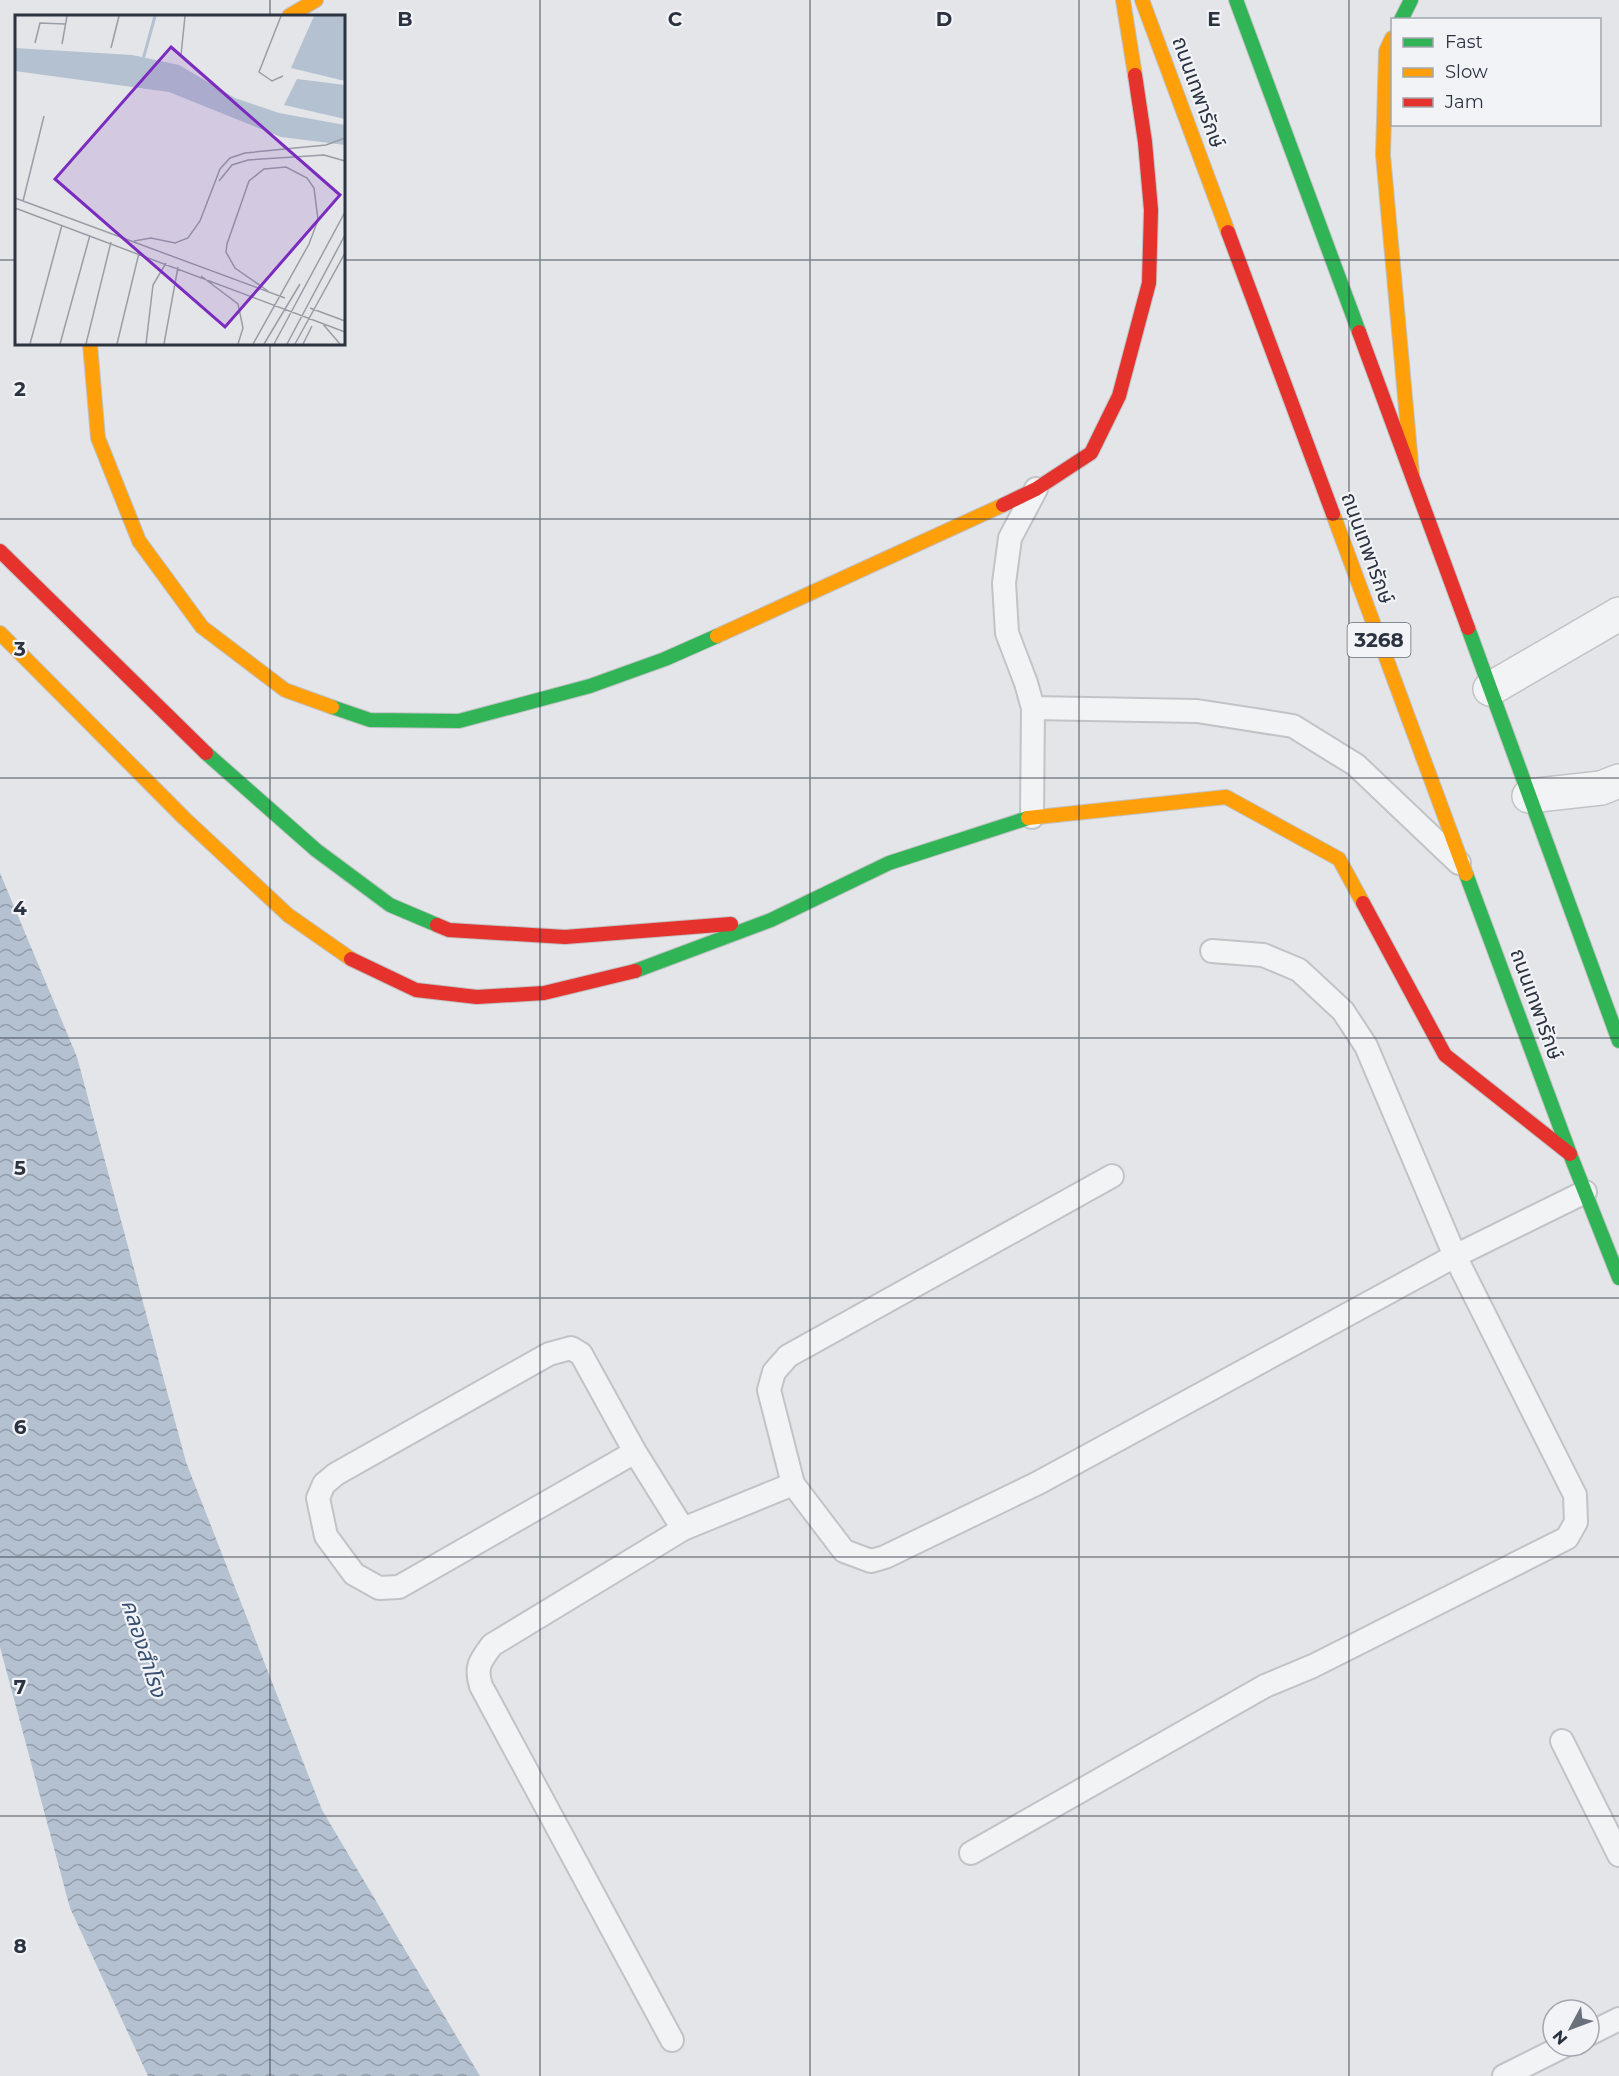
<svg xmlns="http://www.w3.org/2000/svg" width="1619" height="2076" font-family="Montserrat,'Noto Sans Thai',sans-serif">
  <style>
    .water { fill: url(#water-waves) }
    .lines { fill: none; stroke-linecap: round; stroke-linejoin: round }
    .lane-casing { stroke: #c1c3c6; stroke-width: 26 }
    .street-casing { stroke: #c1c3c6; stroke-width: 36 }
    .fast-casing { stroke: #c0c2c5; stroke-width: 16 }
    .slow-casing { stroke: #c0c2c5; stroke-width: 16 }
    .jam-casing { stroke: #c0c2c5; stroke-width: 16 }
    .lane { stroke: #f2f3f5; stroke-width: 22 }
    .street { stroke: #f2f3f5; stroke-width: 33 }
    .fast { stroke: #30b455; stroke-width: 14 }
    .slow { stroke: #ff9f0a; stroke-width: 14 }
    .jam { stroke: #e5322d; stroke-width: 14 }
    .grid { fill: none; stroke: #2b3240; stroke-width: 1.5; stroke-opacity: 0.55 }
    .labels { text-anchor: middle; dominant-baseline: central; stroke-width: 4.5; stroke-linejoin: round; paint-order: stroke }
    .shield { fill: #f1f3f7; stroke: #666c77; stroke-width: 1.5 }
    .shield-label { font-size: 20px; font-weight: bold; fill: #2b3240 }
    .street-label { font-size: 21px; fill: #2b3240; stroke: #f1f3f7 }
    .water-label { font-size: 22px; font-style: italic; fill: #385071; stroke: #f1f3f7 }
    .inset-river { fill: none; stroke: #b4c1d0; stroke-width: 3 }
    .inset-road { fill: none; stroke: #999da5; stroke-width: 1.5 }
    .view { fill: #7b2cbf; fill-opacity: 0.15; stroke: #7b2cbf; stroke-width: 3 }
    .inset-edge { fill: none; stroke: #2b3240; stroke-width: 3 }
    .grid-label { font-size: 20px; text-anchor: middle; font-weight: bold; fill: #2b3240; stroke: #f1f3f7; stroke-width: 4.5; stroke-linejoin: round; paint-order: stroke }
  </style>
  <defs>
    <pattern id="water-waves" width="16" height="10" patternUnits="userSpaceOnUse" patternTransform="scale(1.5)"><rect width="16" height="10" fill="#b4c1d0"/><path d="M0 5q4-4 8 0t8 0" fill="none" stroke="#939daa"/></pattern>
  </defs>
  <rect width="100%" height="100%" fill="#e3e5e8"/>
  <path class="water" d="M 0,873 L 77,1057 L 186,1462 L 322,1810 L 480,2076 L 148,2076 L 70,1908 L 0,1647 Z"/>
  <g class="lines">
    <defs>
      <path id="lane" d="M 1033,708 L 1026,683 L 1007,633 L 1004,583 L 1010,538 L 1036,489
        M 1032,817 L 1033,708 L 1197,711 L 1293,726 L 1356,765 L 1459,863
        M 635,1452 L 399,1587 L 379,1588 L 354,1574 L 326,1536 L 318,1498 L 324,1484 L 336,1474 L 549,1354 L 571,1348 L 581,1354 L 635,1452 L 683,1529
        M 793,1484 L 769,1390 L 774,1372 L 788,1356 L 1112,1176
        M 1562,1741 L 1619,1855
        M 971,1853 L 1265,1686 L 1313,1666 L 1567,1538 L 1576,1522 L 1575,1495 L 1455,1256 L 1366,1046 L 1343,1011 L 1299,970 L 1263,955 L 1212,951
        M 1589,2034 L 1619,2019
        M 672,2040 L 481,1686 C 475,1667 480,1661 492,1645 L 683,1529 L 793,1484 L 844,1551 L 871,1561 L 885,1557 L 1038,1483 L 1455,1256 L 1585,1192
        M 1504,2076 L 1564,2046"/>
      <path id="street" d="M 1490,689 L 1619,614
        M 1529,796 L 1601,788 L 1619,781"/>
      <path id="fast" d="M 1236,0 L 1359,332
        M 1401,20 L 1411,0
        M 1468,628 L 1619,1041
        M 332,707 L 370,720 L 459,721 L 590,686 L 665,659 L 717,636
        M 206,753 L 316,850 L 390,905 L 437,925
        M 1466,874 L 1570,1154 L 1619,1278
        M 635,971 L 771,920 L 889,863 L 1028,818"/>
      <path id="slow" d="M 1123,0 L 1135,75
        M 1142,0 L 1228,232
        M 289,16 L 316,0
        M 1392,38 L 1386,51 L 1383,155 L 1412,474
        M 90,344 L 98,438 L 139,541 L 202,627 L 285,690 L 332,707
        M 1333,514 L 1466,874
        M 0,633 L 184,818 L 288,915 L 351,959
        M 717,636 L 1003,505
        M 1028,818 L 1226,797 L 1339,859 L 1363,903"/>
      <path id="jam" d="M 1228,232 L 1333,514
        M 1359,332 L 1468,628
        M 1003,505 L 1036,489 L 1091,453 L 1119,396 L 1149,283 L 1151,210 L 1145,142 L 1135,75
        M 0,551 L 206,753
        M 1363,903 L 1445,1055 L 1570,1154
        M 437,925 L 449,930 L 565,937 L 731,924
        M 351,959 L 416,990 L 477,997 L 544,993 L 635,971"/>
    </defs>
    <use href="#lane" class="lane-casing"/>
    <use href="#street" class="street-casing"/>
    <use href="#fast" class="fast-casing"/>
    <use href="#slow" class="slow-casing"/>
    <use href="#jam" class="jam-casing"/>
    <use href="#lane" class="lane"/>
    <use href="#street" class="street"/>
    <use href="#fast" class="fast"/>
    <use href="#slow" class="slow"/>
    <use href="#jam" class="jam"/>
  </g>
  <path class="grid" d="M 270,0 L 270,16M 540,0 L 540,2076M 810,0 L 810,2076M 1079,0 L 1079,2076M 1349,0 L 1349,2076M 0,260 L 16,260M 344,260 L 1619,260M 270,344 L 270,2076M 0,519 L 1619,519M 0,778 L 1619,778M 0,1038 L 1619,1038M 0,1298 L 1619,1298M 0,1557 L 1619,1557M 0,1816 L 1619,1816"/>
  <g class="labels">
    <rect class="shield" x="1347.5" y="623" width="63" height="34" rx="4.5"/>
    <g class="shield-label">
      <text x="1379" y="640">3268</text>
    </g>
    <g class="street-label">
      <text transform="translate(1199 92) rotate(70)">ถนนเทพารักษ์</text>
      <text transform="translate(1368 548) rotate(70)">ถนนเทพารักษ์</text>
      <text transform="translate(1537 1004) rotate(70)">ถนนเทพารักษ์</text>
    </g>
    <g class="water-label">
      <text transform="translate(144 1648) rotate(72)">คลองสำโรง</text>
    </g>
  </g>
  <g transform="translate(15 15)">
    <rect width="330" height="330" fill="#e3e5e8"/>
    <path d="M 299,1 L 330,1 L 330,66 L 276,53 ZM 0,33 L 117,40 L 164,50 L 220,83 L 264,98 L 330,110 L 330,130 L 266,122 L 154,77 L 0,56 ZM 282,64 L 330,70 L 330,104 L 269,90 Z" fill="#b4c1d0"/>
    <path class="inset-river" d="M 127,48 L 140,1"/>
    <path class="inset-road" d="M 266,1 L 244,57 L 257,66 L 268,61M 20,28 L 25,8 L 50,9M 47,29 L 52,1M 96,33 L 104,1M 166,40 L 170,1M 204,166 L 217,150 L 233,145 L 309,140 L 330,146M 0,183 L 270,283M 8,186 L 29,101M 0,193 L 330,317M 119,226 L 136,223 L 160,228 L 173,223 L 185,206 L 205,154 L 215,143 L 230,138 L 311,130 L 330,123M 186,261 L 223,289 L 228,313 L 223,329M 295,293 L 330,306M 307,308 L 325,329M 15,329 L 47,210M 45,329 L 75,220M 71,329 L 96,227M 102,329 L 124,238M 131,329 L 138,270 L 151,248M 149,329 L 163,252M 238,329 L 294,229 L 303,205 L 299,173 L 292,163 L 271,152 L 249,154 L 234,166 L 212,229 L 211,237 L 220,253 L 253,276M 249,329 L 285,269M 259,329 L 330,197M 272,329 L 330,220M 280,329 L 330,238M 288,329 L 297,311"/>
    <path class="view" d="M 156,32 L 325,180 L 210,312 L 40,164 Z"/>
    <rect width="330" height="330" class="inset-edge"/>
  </g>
  <g class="grid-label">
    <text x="405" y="26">B</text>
    <text x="675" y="26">C</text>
    <text x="944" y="26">D</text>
    <text x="1214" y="26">E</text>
    <text x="20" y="396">2</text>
    <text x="20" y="656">3</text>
    <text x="20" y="915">4</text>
    <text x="20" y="1175">5</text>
    <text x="20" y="1434">6</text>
    <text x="20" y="1694">7</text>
    <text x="20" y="1953">8</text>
  </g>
  <rect x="1391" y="18" width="210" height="108" fill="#f1f3f7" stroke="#a2a6ae" stroke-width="1.5"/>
  <rect x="1403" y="38" width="30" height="9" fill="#30b455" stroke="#a2a6ae" stroke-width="1.5"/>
  <text x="1445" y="48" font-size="18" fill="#2b3240">Fast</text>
  <rect x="1403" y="68" width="30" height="9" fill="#ff9f0a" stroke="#a2a6ae" stroke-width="1.5"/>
  <text x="1445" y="78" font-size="18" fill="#2b3240">Slow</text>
  <rect x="1403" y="98" width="30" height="9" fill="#e5322d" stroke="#a2a6ae" stroke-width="1.5"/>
  <text x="1445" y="108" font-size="18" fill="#2b3240">Jam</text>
  <g transform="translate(1571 2028) rotate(229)"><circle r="28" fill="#f1f3f7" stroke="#a2a6ae" stroke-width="1.5"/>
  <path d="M0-4.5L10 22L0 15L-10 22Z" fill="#6b717b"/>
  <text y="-9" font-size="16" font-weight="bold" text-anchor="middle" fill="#2b3240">N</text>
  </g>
</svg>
